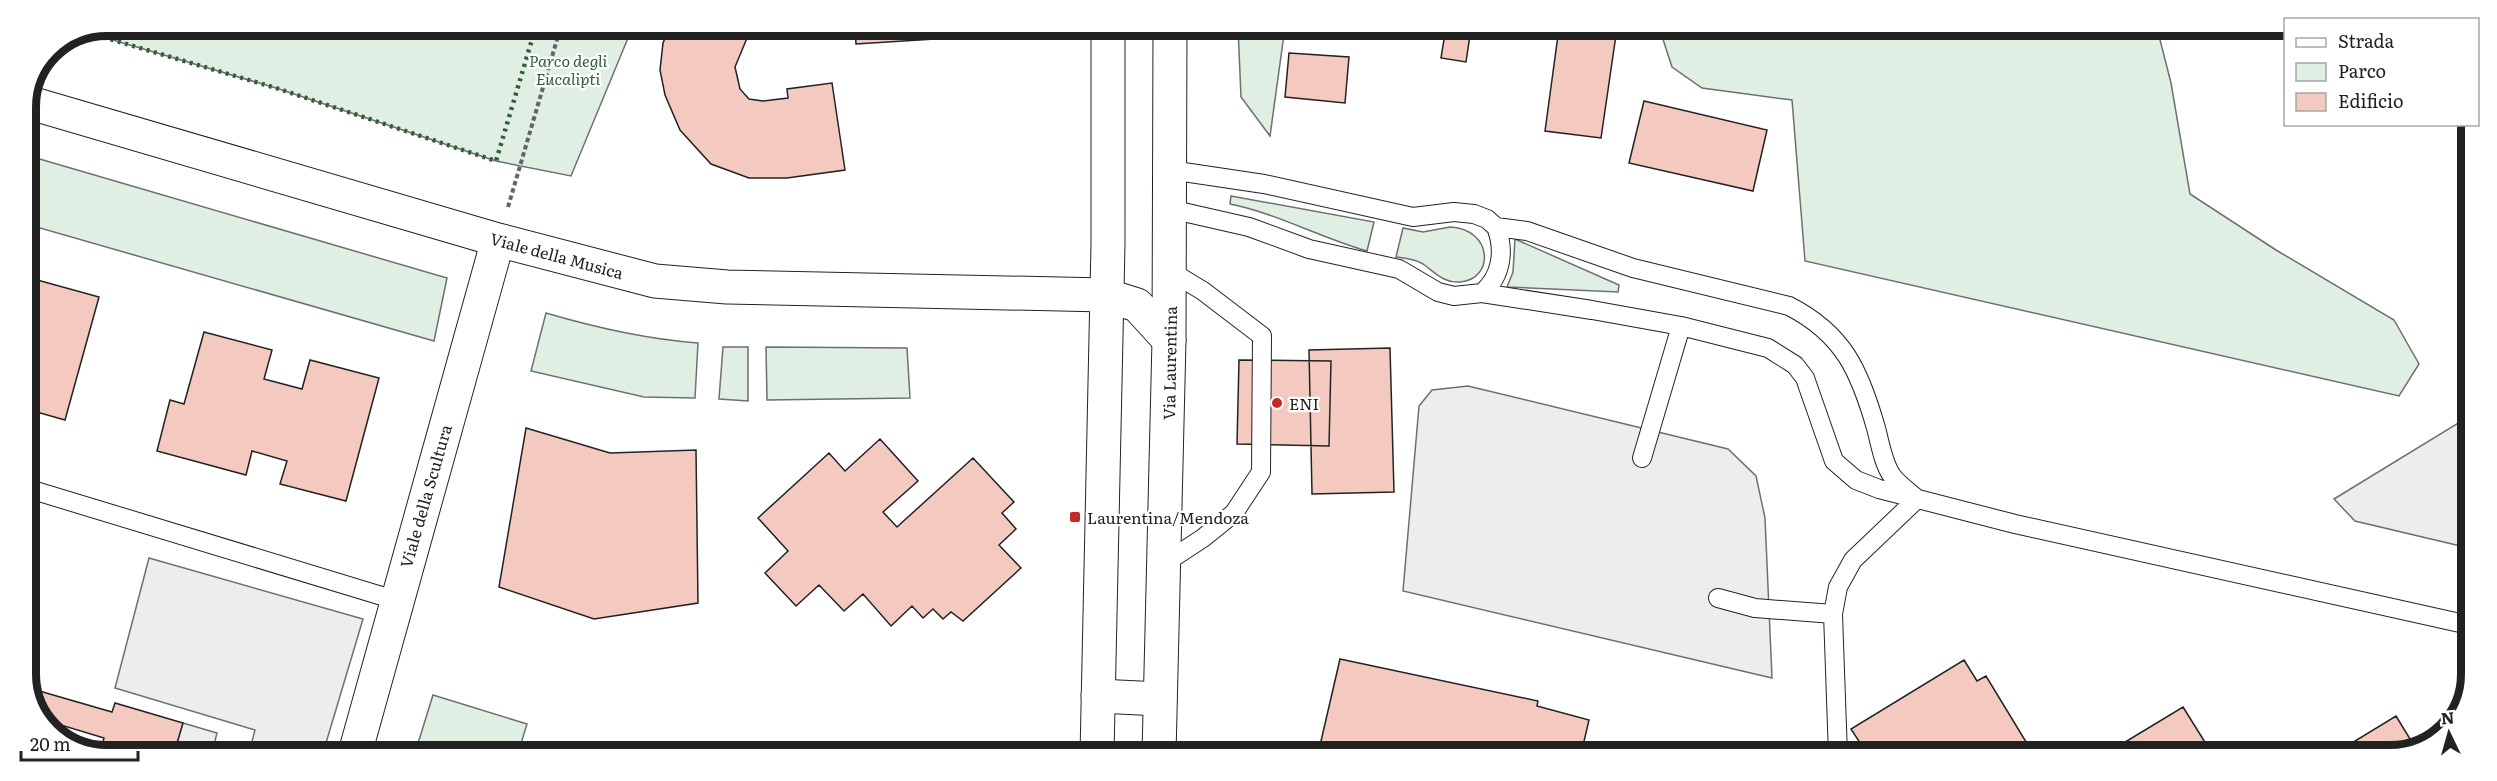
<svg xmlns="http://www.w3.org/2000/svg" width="2497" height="781" font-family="Literata,serif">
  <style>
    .green { fill: #e0efe3; stroke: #6f6f6f; stroke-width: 1.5 }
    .parking { fill: #ededed; stroke: #6f6f6f; stroke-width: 1.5 }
    .building { fill: #f3c9c0; stroke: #222; stroke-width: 1.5 }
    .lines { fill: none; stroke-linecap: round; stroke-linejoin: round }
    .lane-casing { stroke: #222; stroke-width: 20 }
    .street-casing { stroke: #222; stroke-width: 35 }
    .secondary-casing { stroke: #222; stroke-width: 35 }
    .path { stroke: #646464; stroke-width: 4; stroke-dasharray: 4.5 3; stroke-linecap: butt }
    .lane { stroke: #fff; stroke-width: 18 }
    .street { stroke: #fff; stroke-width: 33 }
    .secondary { stroke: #fff; stroke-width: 33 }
    .hedge { stroke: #2f5e38; stroke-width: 4.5; stroke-dasharray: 3 4.5; stroke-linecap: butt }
    .poi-dot { fill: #c62828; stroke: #fff; stroke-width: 2 }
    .labels { text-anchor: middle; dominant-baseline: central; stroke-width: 4.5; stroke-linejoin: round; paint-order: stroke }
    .park-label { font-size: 16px; font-style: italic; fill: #2f5e38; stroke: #fff }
    .street-label { font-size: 16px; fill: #222; stroke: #fff }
    .poi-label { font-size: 16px; fill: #222; stroke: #fff; text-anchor: start }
    .rim { fill: none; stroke: #222; stroke-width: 8 }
  </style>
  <rect width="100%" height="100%" fill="#fff"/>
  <path class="green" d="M 107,26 L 633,26 L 571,176 L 496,161 L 276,88 L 89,33 Z
    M 1238,27 L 1285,27 L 1270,136 L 1241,97 Z
    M 1659,27 L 2157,28 L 2171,83 L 2190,194 L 2276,250 L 2394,320 L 2419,364 L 2399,396 L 1805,261 L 1792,100 L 1702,88 L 1672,67 Z
    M 26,155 L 447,278 L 434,341 L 26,224 Z
    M 1231,196 L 1374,222 L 1367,251 C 1321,238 1276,213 1230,204 Z
    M 1450,227 C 1493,229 1495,279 1460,282 C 1443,283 1436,273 1423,264 C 1415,259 1405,258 1396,257 L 1403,228 L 1423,232 Z
    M 1515,239 L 1619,285 L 1618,292 L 1507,287 L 1513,272 Z
    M 546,313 C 597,328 645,339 698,343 L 695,398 L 644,397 L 531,371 Z
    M 723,347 L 748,347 L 748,401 L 719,399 Z
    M 766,347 L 907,348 L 910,398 L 767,400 Z
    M 433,695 L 527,724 L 518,753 L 415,753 Z"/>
  <path class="parking" d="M 1468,386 L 1728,449 L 1756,476 L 1765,518 L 1772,678 L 1403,591 L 1419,406 L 1432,390 Z
    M 2468,417 L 2469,548 L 2355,521 L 2334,499 Z
    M 149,558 L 363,619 L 323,753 L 249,753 L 255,730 L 115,688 Z
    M 183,723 L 217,733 L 212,753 L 174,753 Z"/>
  <path class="building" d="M 670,26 L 752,26 L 735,67 L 740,89 L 749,99 L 763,101 L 788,98 L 787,89 L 832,83 L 845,170 L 787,178 L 749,178 L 711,164 L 680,130 L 665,95 L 660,70 L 663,43 Z
    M 855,26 L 997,27 L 998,35 L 856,44 Z
    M 1446,27 L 1471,28 L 1466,62 L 1441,58 Z
    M 1559,28 L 1616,35 L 1601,138 L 1545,131 Z
    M 1289,53 L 1349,57 L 1345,103 L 1285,97 Z
    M 1644,101 L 1767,130 L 1753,191 L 1629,163 Z
    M 30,278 L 99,297 L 65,420 L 26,409 L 26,294 Z
    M 204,332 L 272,350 L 264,379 L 302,389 L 310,360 L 379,378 L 346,501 L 280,484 L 287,461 L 252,451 L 246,475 L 157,451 L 170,400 L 184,404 Z
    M 1390,348 L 1394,492 L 1312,494 L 1309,350 Z
    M 1239,360 L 1331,361 L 1329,446 L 1237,444 Z
    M 526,428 L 610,453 L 696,450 L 698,603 L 594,619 L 499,587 Z
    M 880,439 L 918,481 L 883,512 L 897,527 L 973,458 L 1014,502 L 1002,513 L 1016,529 L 999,545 L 1021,568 L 963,621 L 951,612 L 943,619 L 933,609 L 923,618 L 912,606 L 891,626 L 863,594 L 844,611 L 819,585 L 796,606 L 765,573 L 788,551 L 758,518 L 829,453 L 845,471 Z
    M 1340,659 L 1538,701 L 1537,706 L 1589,720 L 1582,750 L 1601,755 L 1318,754 Z
    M 1964,660 L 1977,681 L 1986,676 L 2034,755 L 1855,755 L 1864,749 L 1851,729 Z
    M 29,688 L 112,712 L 115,703 L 183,723 L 174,753 L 100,753 L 104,738 L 41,719 Z
    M 2183,707 L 2213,755 L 2109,755 L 2107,753 Z
    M 2396,716 L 2415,747 L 2390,755 L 2332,755 Z
    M 634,742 L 708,742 L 708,753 L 634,753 Z"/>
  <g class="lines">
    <defs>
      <path id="lane" d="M 1170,170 L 1264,184 L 1413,217 L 1454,212 L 1474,214 L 1487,219 L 1496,227 L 1527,231 L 1633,268 L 1789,306 C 1844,334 1860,372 1876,428 C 1880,443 1883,463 1892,476 C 1898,484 1908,491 1916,498
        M 1170,209 L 1249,227 L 1309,249 L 1399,269 L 1438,292 L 1454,296 L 1482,293 L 1592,310 L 1681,326 L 1768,348 L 1795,365 L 1805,378 L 1834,461 L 1856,480 L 1879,489 L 2015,524 L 2469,625
        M 1482,293 C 1502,276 1505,250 1496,227
        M 1642,458 L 1681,326
        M 26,488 L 395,600
        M 1165,563 L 1203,538 L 1234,513 L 1261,472 L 1262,336 L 1203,291 L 1170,271
        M 1718,598 L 1755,608 L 1833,614
        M 1838,755 L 1833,614 L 1838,587 L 1853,560 L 1917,499"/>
      <path id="street" d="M 27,102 L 498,240 L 655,281 L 727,287 L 1105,295 L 1137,305 L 1169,340
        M 1098,696 L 1160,699
        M 355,753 L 498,240"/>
      <path id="secondary" d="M 1097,754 L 1108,244 L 1108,27
        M 1159,754 L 1169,340 L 1170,27"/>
    </defs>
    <use href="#lane" class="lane-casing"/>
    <use href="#street" class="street-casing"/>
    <use href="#secondary" class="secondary-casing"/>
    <path class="path" d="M 508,207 L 561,26"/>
    <use href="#lane" class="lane"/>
    <use href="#street" class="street"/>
    <use href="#secondary" class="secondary"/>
    <path class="hedge" d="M 89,33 L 276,88 L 496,161 L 536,26"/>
  </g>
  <g class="poi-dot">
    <circle cx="1277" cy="403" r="6"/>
    <rect x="1069" y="511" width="12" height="12" rx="3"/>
  </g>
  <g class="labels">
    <g class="park-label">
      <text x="568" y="60">Parco degli<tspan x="568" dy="18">Eucalipti</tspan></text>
    </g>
    <g class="street-label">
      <text transform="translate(557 255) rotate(15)">Viale della Musica</text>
      <text transform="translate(1169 363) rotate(-89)">Via Laurentina</text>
      <text transform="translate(425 496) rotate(-74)">Viale della Scultura</text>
    </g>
    <g class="poi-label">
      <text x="1289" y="403">ENI</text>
      <text x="1087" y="517">Laurentina/Mendoza</text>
    </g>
  </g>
  <path d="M0 0H2497V781H0ZM107 36H2390A71 71 0 0 1 2461 107V674A71 71 0 0 1 2390 745H107A71 71 0 0 1 36 674V107A71 71 0 0 1 107 36Z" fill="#fff" fill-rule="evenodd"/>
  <path class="rim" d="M107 36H2390A71 71 0 0 1 2461 107V674A71 71 0 0 1 2390 745H107A71 71 0 0 1 36 674V107A71 71 0 0 1 107 36Z"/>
  <rect x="2284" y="18" width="195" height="108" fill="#ffffff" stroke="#a7a7a7" stroke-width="1.5"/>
  <rect x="2296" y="38" width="30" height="9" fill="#ffffff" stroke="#a7a7a7" stroke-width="1.5"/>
  <text x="2338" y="48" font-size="18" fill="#222222">Strada</text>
  <rect x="2296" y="63" width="30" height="18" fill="#e0efe3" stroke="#a7a7a7" stroke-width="1.5"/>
  <text x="2338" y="78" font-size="18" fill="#222222">Parco</text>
  <rect x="2296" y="93" width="30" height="18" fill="#f3c9c0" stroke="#a7a7a7" stroke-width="1.5"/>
  <text x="2338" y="108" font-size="18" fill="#222222">Edificio</text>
  <g transform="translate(2449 733) rotate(355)" stroke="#ffffff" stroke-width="4.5" paint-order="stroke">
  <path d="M0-4.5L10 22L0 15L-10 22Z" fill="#222222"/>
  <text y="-9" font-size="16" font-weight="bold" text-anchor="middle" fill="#222222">N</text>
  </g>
  <path d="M21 751v9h117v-9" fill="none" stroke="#222222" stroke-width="3"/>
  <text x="30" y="751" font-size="18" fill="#222222" stroke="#ffffff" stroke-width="4.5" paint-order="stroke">20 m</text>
</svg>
